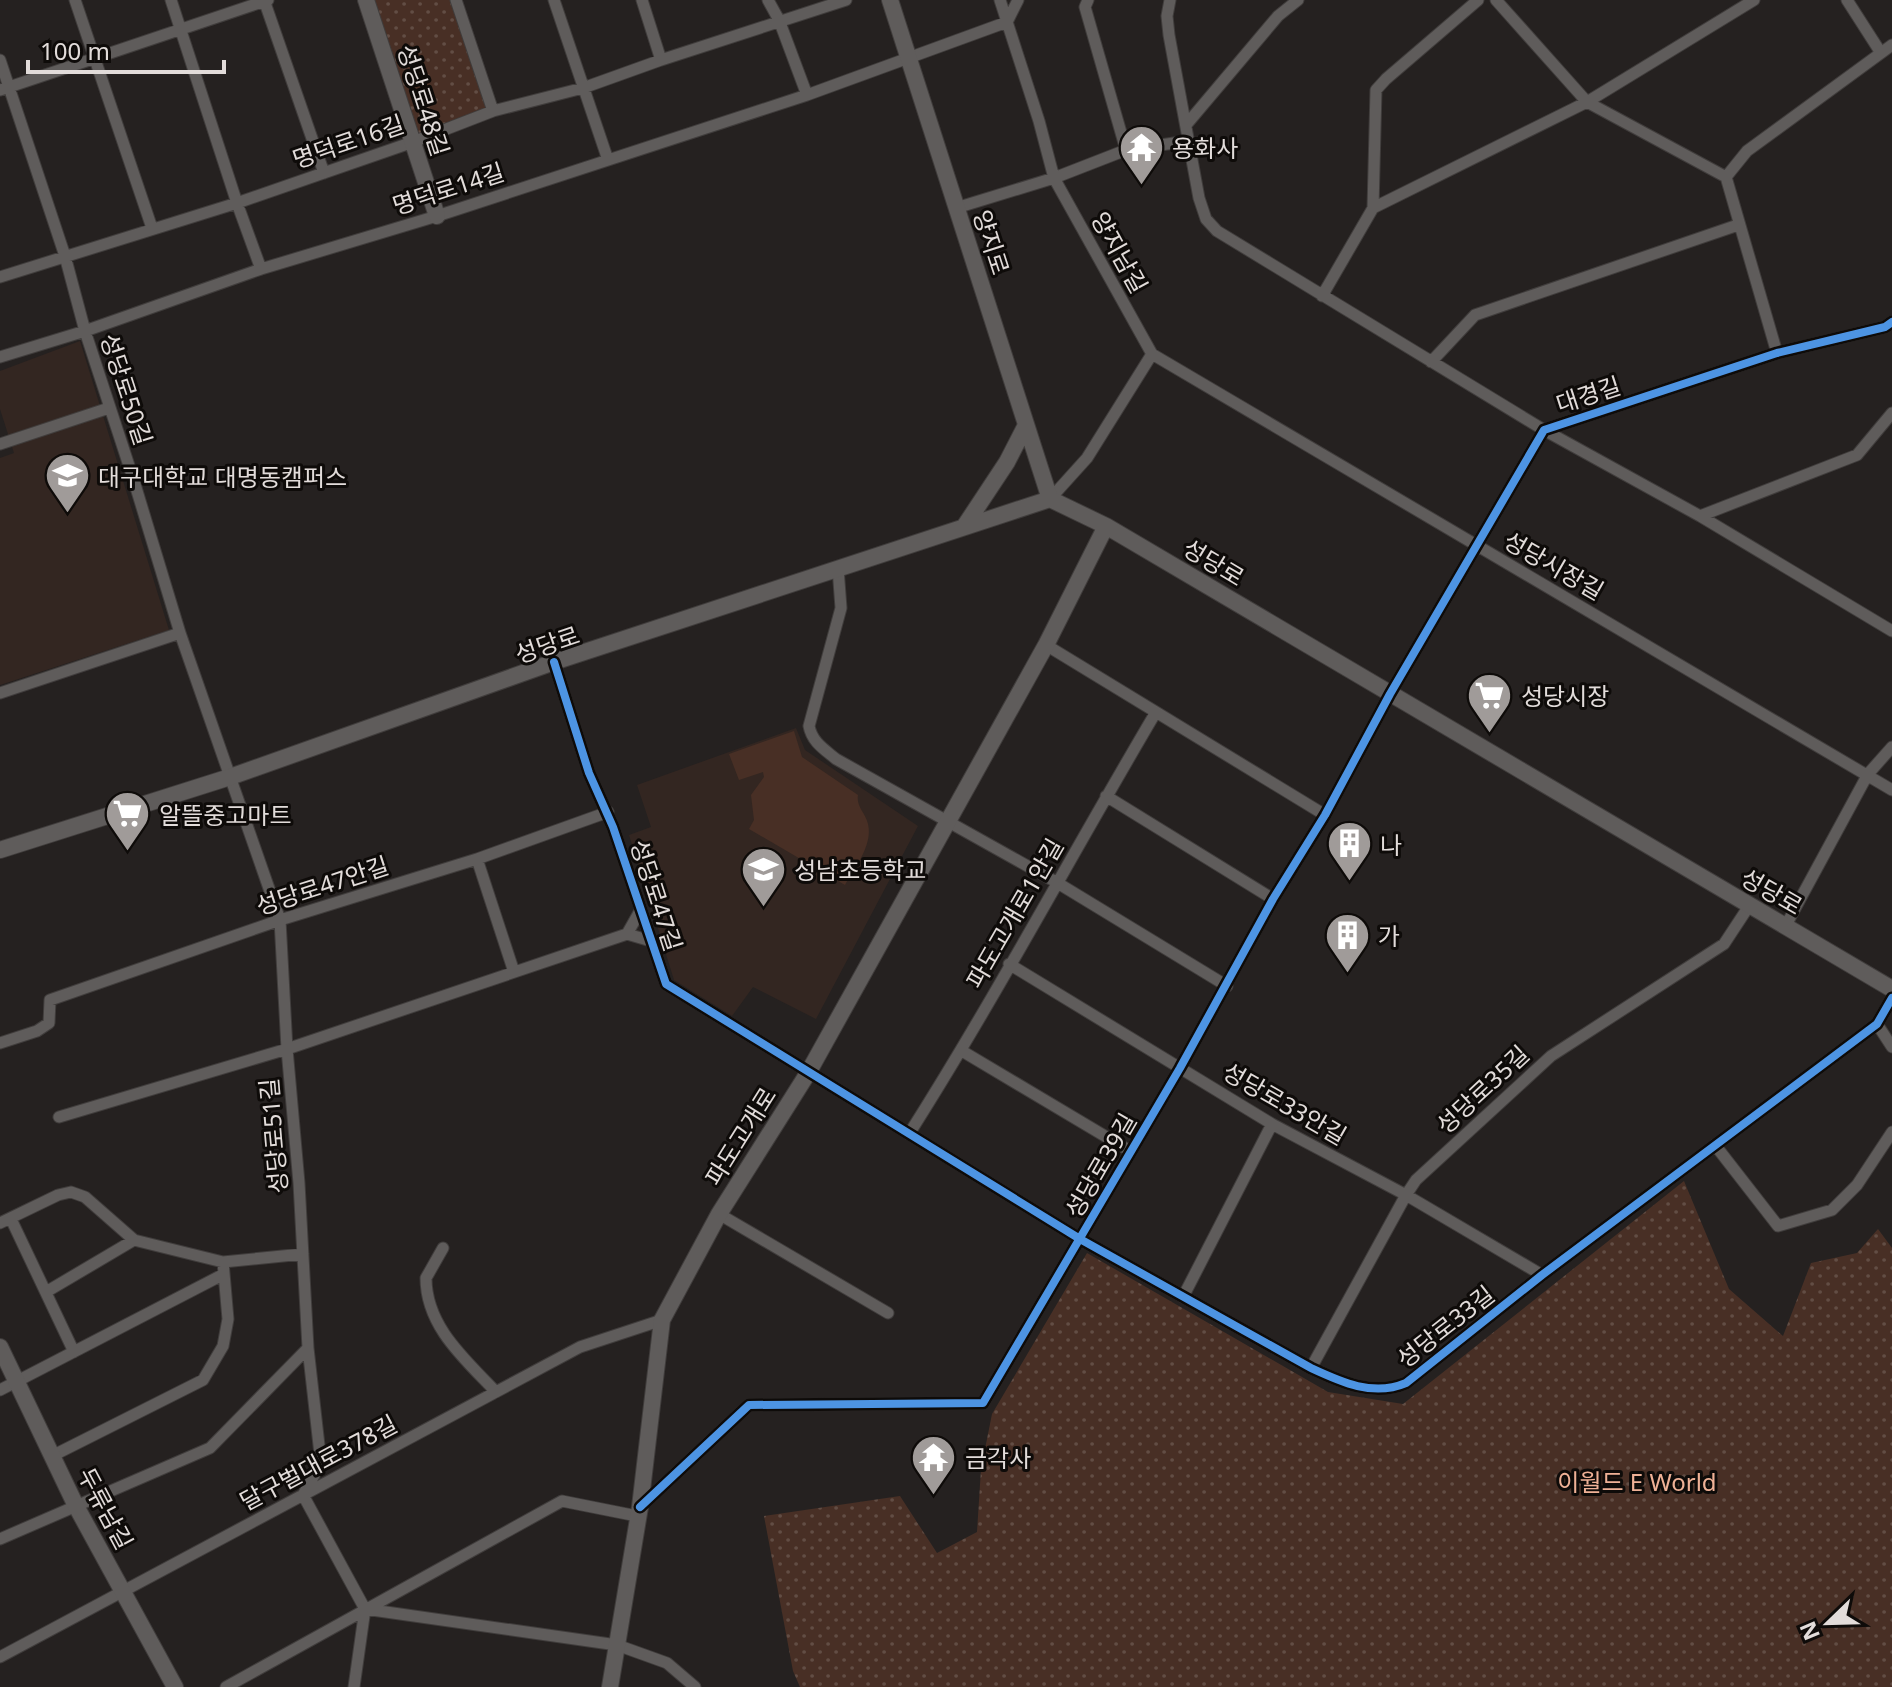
<svg xmlns="http://www.w3.org/2000/svg" width="1892" height="1687" font-family="'Noto Sans','Noto Sans KR',sans-serif">
  <style>
    .built { fill: #332621 }
    .grass { fill: #482f25 }
    .park { fill: url(#park-dots) }
    .lines { fill: none; stroke-linecap: round; stroke-linejoin: round }
    .street-casing { stroke: #403d3c; stroke-width: 13 }
    .secondary-casing { stroke: #403d3c; stroke-width: 18 }
    .street { stroke: #5f5c5b; stroke-width: 11 }
    .secondary { stroke: #5f5c5b; stroke-width: 16 }
    .cycleway-casing { stroke: #0e0b09; stroke-width: 13 }
    .cycleway { stroke: #4d94e3; stroke-width: 8 }
    .labels { text-anchor: middle; dominant-baseline: central; stroke-width: 6; stroke-linejoin: round; paint-order: stroke }
    .street-label { font-size: 24px; fill: #e2dcda; stroke: #0e0b09 }
    .poi-label { font-size: 24px; fill: #e2dcda; stroke: #0e0b09; text-anchor: start }
    .park-label { font-size: 24px; fill: #efb196; stroke: #0e0b09 }
  </style>
  <defs>
    <pattern id="park-dots" width="8" height="8" patternUnits="userSpaceOnUse" patternTransform="scale(2)"><rect width="8" height="8" fill="#482f25"/><path d="M2 2h.1M6 6h.1" fill="none" stroke="#624d44" stroke-width="1.8" stroke-linecap="round"/></pattern>
  </defs>
  <rect width="100%" height="100%" fill="#252120"/>
  <path class="built" d="M 80,341 L 169,630 L 0,685 L 0,458 L 14,453 L 0,409 L 0,371 Z
    M 796,728 L 805,750 L 918,826 L 816,1019 L 753,987 L 732,1016 L 674,980 L 629,835 L 651,827 L 637,785 Z"/>
  <path class="grass" d="M 794,731 L 802,757 L 858,795 C 856,807 865,812 868,824 C 873,845 855,867 845,885 L 749,829 L 754,820 L 751,795 L 764,777 L 763,772 L 739,780 L 729,754 Z"/>
  <path class="park" d="M 366,0 L 456,0 L 493,111 L 413,142 Z
    M 1684,1181 L 1729,1289 L 1783,1336 L 1811,1263 L 1857,1253 L 1878,1229 L 1892,1248 L 1892,1687 L 800,1687 L 793,1671 L 764,1516 L 900,1496 L 937,1553 L 977,1532 L 981,1469 L 992,1414 L 1087,1253 L 1328,1392 L 1403,1404 Z"/>
  <g class="lines">
    <defs>
      <path id="street" d="M 75,0 L 152,228
        M 171,0 L 237,203 L 261,269
        M 264,0 L 324,173
        M 456,0 L 493,111
        M 554,0 L 608,160
        M 642,0 L 661,60
        M 768,0 L 779,20 L 807,95
        M 1000,0 L 1039,121 L 1054,178 L 1152,354 L 1892,790
        M 1088,0 L 1085,7 L 1126,150
        M 1170,0 L 1167,16 L 1169,35 L 1199,198 L 1206,219 L 1217,231 L 1544,430 L 1700,516 L 1892,631
        M 1496,0 L 1587,102 L 1726,177 L 1777,353
        M 1847,0 L 1881,53
        M 0,60 L 65,256 L 85,331 L 134,481 L 180,633 L 280,920 L 287,1049 L 299,1183 L 308,1348 L 321,1463 L 303,1495
        M 0,90 L 268,0
        M 1186,125 L 1278,16 L 1298,0
        M 1726,177 L 1747,151 L 1892,45
        M 956,208 L 1054,178 L 1126,150 L 1188,141
        M 1373,208 L 1376,90 L 1386,79 L 1478,0
        M 0,277 L 237,203 L 413,142 L 493,111 L 583,88 L 661,60 L 846,0
        M 1322,296 L 1373,208 L 1587,102 L 1754,0
        M 0,357 L 85,331 L 261,269 L 437,216 L 807,95 L 1007,22 L 1018,0
        M 1431,362 L 1475,315 L 1738,225
        M 0,444 L 109,408
        M 1050,499 L 1087,458 L 1152,354
        M 1700,516 L 1857,455 L 1892,413
        M 838,568 L 841,608 L 809,726 C 812,742 824,749 836,759 L 1056,882 L 1227,986
        M 1046,645 L 1325,815
        M 554,662 L 589,773 L 613,827 L 666,984 L 1080,1239 L 1311,1368 C 1341,1382 1373,1397 1406,1383 L 1542,1275 L 1877,1024 L 1892,998
        M 0,693 L 180,633
        M 1106,796 L 1273,899
        M 477,859 L 514,972
        M 640,911 L 627,934 L 651,941
        M 1785,927 L 1868,774 L 1892,747
        M 1009,964 L 1272,1124 L 1406,1195 L 1542,1275
        M 1877,1024 L 1892,1047
        M 0,1043 L 37,1031 L 49,1023 L 50,1000 L 280,920 L 477,859 L 608,812
        M 962,1051 L 1130,1151
        M 59,1117 L 287,1049 L 627,934
        M 909,1134 C 996,997 1073,852 1156,712
        M 1715,1145 L 1778,1226 L 1832,1210 L 1857,1185 L 1892,1132
        M 719,1214 L 888,1313
        M 11,1219 L 74,1352
        M 0,1223 L 58,1195 L 71,1192 L 85,1197 L 134,1240 L 223,1262 L 303,1254
        M 443,1248 L 426,1278 C 426,1327 466,1360 496,1392
        M 46,1292 L 134,1240
        M 1183,1297 L 1272,1124
        M 1311,1368 L 1406,1195 L 1416,1180 L 1551,1056 L 1724,944 L 1749,906
        M 0,1390 L 224,1274
        M 52,1456 L 203,1380 L 223,1346 L 228,1319 L 223,1262
        M 303,1495 L 365,1609 L 354,1687
        M 641,1506 L 749,1405 L 983,1403 L 1180,1068 L 1273,899 L 1325,815 L 1390,694 L 1544,430 L 1777,353 L 1885,327 L 1892,322
        M 0,1539 L 210,1448 L 308,1348
        M 365,1609 L 617,1645 L 667,1663 L 695,1687
        M 0,1657 L 580,1347 L 662,1320
        M 226,1687 L 562,1501 L 637,1516"/>
      <path id="secondary" d="M 366,0 L 437,216
        M 890,0 L 1050,499
        M 964,527 L 1007,462 L 1026,425
        M 0,850 L 230,777 L 554,662 L 1050,499 L 1106,526 L 1892,989
        M 0,1347 L 76,1506 L 175,1687
        M 610,1687 L 640,1507 L 662,1320 L 719,1214 L 808,1073 L 1046,645 L 1106,526"/>
    </defs>
    <use href="#street" class="street-casing"/>
    <use href="#secondary" class="secondary-casing"/>
    <use href="#street" class="street"/>
    <use href="#secondary" class="secondary"/>
    <defs>
      <path id="cycleway" d="M 554,662 L 589,773 L 613,827 L 666,984 L 1080,1239 L 1311,1368 C 1341,1382 1373,1397 1406,1383 L 1542,1275 L 1877,1024 L 1892,998
        M 640,1507 L 749,1405 L 983,1403 L 1180,1068 L 1273,899 L 1325,815 L 1390,694 L 1544,430 L 1777,353 L 1885,327 L 1892,322"/>
    </defs>
    <use href="#cycleway" class="cycleway-casing"/>
    <use href="#cycleway" class="cycleway"/>
  </g>
  <defs>
    <symbol id="temple-pin" viewBox="-11 -11 22 30"><path d="M0 17L-7.5 6A9.5 9.5 0 1 1 7.5 6Z" fill="#a09b99" stroke="#0e0b09"/><path d="M0-6L5-2H3V0L6.5 2.5H4V6H1.5V3h-3V6H-4V2.5H-6.5L-3 0V-2H-5Z" fill="#fff"/></symbol>
    <symbol id="university-pin" viewBox="-11 -11 22 30"><path d="M0 17L-7.5 6A9.5 9.5 0 1 1 7.5 6Z" fill="#a09b99" stroke="#0e0b09"/><path d="M0-5L7-2L0 1L-7-2ZM-4 1L0 2.5L4 1V4Q0 6-4 4Z" fill="#fff"/></symbol>
    <symbol id="supermarket-pin" viewBox="-11 -11 22 30"><path d="M0 17L-7.5 6A9.5 9.5 0 1 1 7.5 6Z" fill="#a09b99" stroke="#0e0b09"/><path d="M-6-5.5h2.5l.6 2H6L4.5 2H-2.5L-4.4-4H-6ZM-1.5 3.2a1.3 1.3 0 1 0 .1 0ZM3 3.2a1.3 1.3 0 1 0 .1 0Z" fill="#fff"/></symbol>
    <symbol id="building-pin" viewBox="-11 -11 22 30"><path d="M0 17L-7.5 6A9.5 9.5 0 1 1 7.5 6Z" fill="#a09b99" stroke="#0e0b09"/><path d="M-4-6H4V6H1V3H-1V6H-4ZM-2.5-4.3h1.7v1.8h-1.7ZM.8-4.3h1.7v1.8H.8ZM-2.5-1h1.7V.8h-1.7ZM.8-1h1.7V.8H.8Z" fill="#fff"/></symbol>
    <symbol id="school-pin" viewBox="-11 -11 22 30"><path d="M0 17L-7.5 6A9.5 9.5 0 1 1 7.5 6Z" fill="#a09b99" stroke="#0e0b09"/><path d="M0-5L7-2L0 1L-7-2ZM-4 1L0 2.5L4 1V4Q0 6-4 4Z" fill="#fff"/></symbol>
  </defs>
  <g fill-rule="evenodd">
    <use href="#temple-pin" x="1116" y="122" width="51" height="69"/>
    <use href="#university-pin" x="42" y="450" width="51" height="69"/>
    <use href="#supermarket-pin" x="1464" y="670" width="51" height="69"/>
    <use href="#supermarket-pin" x="102" y="788" width="51" height="69"/>
    <use href="#building-pin" x="1324" y="818" width="51" height="69"/>
    <use href="#school-pin" x="738" y="844" width="51" height="69"/>
    <use href="#building-pin" x="1322" y="910" width="51" height="69"/>
    <use href="#temple-pin" x="908" y="1432" width="51" height="69"/>
  </g>
  <g class="labels">
    <g class="street-label">
      <text transform="translate(424 100) rotate(72)">성당로48길</text>
      <text transform="translate(348 141) rotate(-19)">명덕로16길</text>
      <text transform="translate(448 188) rotate(-18)">명덕로14길</text>
      <text transform="translate(992 242) rotate(72)">양지로</text>
      <text transform="translate(1120 252) rotate(61)">양지남길</text>
      <text transform="translate(127 389) rotate(72)">성당로50길</text>
      <text transform="translate(1588 394) rotate(-18)">대경길</text>
      <text transform="translate(1214 562) rotate(31)">성당로</text>
      <text transform="translate(1554 565) rotate(30)">성당시장길</text>
      <text transform="translate(547 644) rotate(-19)">성당로</text>
      <text transform="translate(322 885) rotate(-18)">성당로47안길</text>
      <text transform="translate(1772 891) rotate(30)">성당로</text>
      <text transform="translate(657 895) rotate(72)">성당로47길</text>
      <text transform="translate(1014 913) rotate(-60)">파도고개로1안길</text>
      <text transform="translate(1482 1089) rotate(-43)">성당로35길</text>
      <text transform="translate(1285 1103) rotate(30)">성당로33안길</text>
      <text transform="translate(273 1136) rotate(-95)">성당로51길</text>
      <text transform="translate(740 1136) rotate(-58)">파도고개로</text>
      <text transform="translate(1100 1165) rotate(-60)">성당로39길</text>
      <text transform="translate(1445 1326) rotate(-38)">성당로33길</text>
      <text transform="translate(318 1462) rotate(-28)">달구벌대로378길</text>
      <text transform="translate(106 1508) rotate(62)">두류남길</text>
    </g>
    <g class="poi-label">
      <text x="1172" y="147">용화사</text>
      <text x="98" y="476">대구대학교 대명동캠퍼스</text>
      <text x="1521" y="695">성당시장</text>
      <text x="159" y="814">알뜰중고마트</text>
      <text x="1380" y="844">나</text>
      <text x="794" y="869">성남초등학교</text>
      <text x="1378" y="935">가</text>
      <text x="965" y="1457">금각사</text>
    </g>
    <g class="park-label">
      <text x="1637" y="1481">이월드 E World</text>
    </g>
  </g>
  <g transform="translate(1828 1623) rotate(247)" stroke="#0e0b09" stroke-width="6" paint-order="stroke">
  <path d="M0-6L14 30L0 20L-14 30Z" fill="#e2dcda"/>
  <text y="-12" font-size="22" font-weight="bold" text-anchor="middle" fill="#e2dcda">N</text>
  </g>
  <path d="M28 60v12h196v-12" fill="none" stroke="#e2dcda" stroke-width="4"/>
  <text x="40" y="60" font-size="24" fill="#e2dcda" stroke="#0e0b09" stroke-width="6" paint-order="stroke">100 m</text>
</svg>
